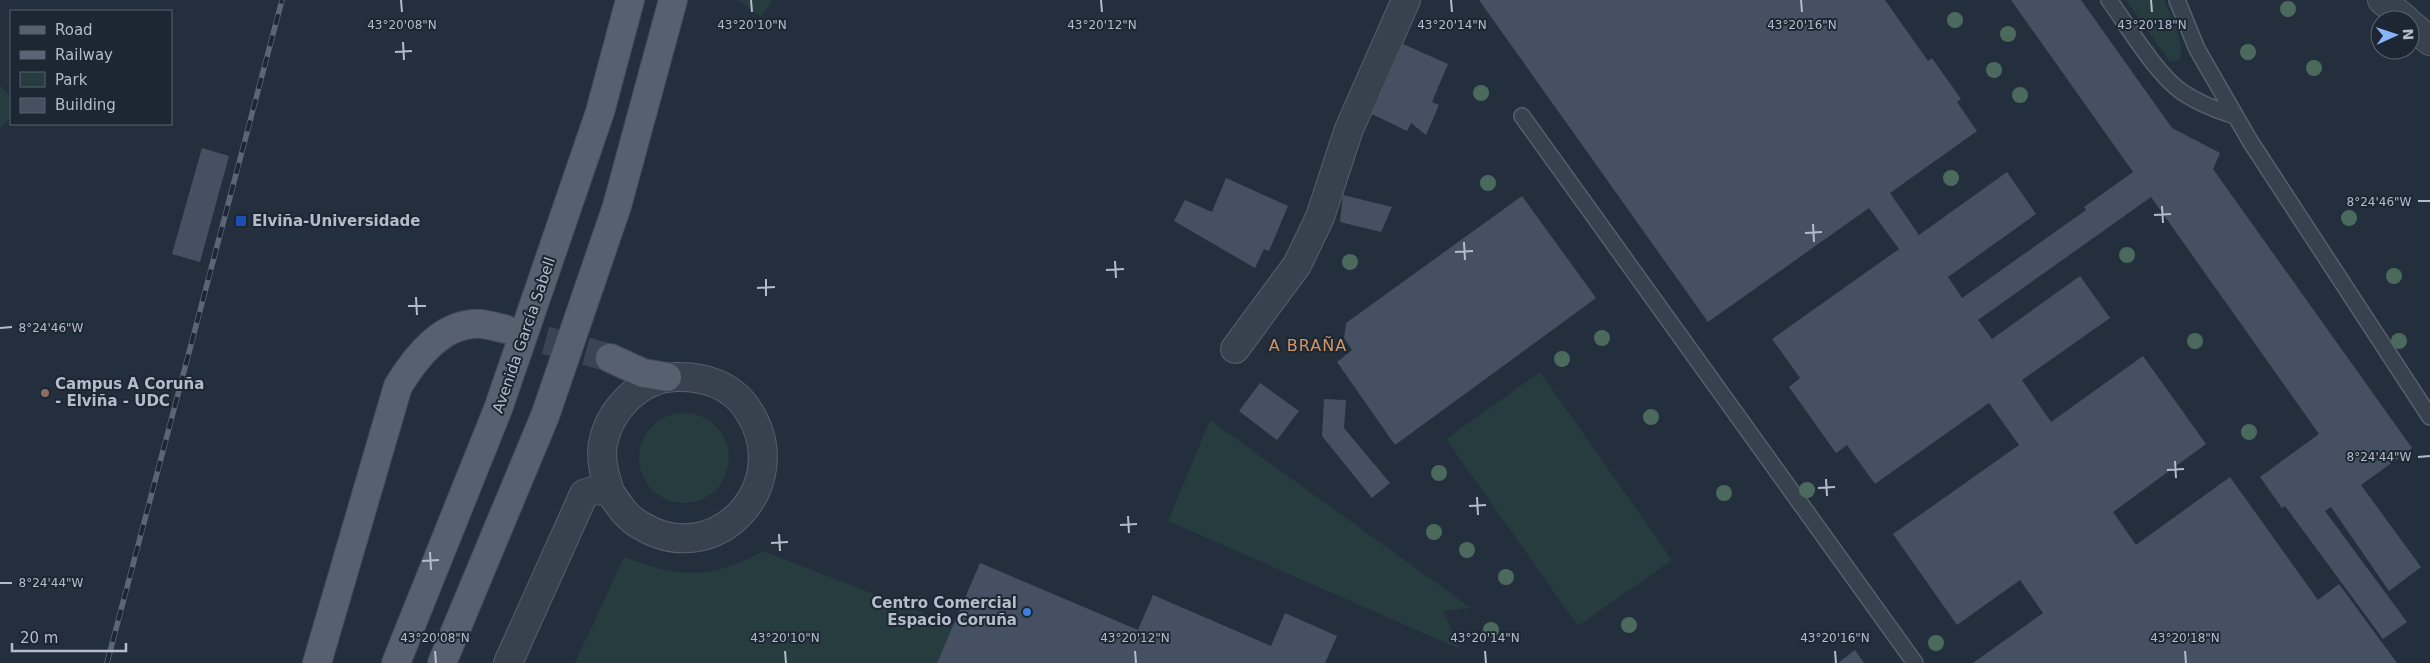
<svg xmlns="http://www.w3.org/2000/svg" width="2430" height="663" font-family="'DejaVu Sans',sans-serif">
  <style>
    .green { fill: #263c3f }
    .building { fill: #455162 }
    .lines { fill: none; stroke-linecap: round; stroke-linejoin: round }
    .primary-tunnel { stroke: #3a4453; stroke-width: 28; stroke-dasharray: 28 14; stroke-linecap: butt }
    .service-casing { stroke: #565f6c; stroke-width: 18 }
    .minor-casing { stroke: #565f6c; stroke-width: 30 }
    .primary-casing { stroke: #414a57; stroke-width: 30 }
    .service { stroke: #38414e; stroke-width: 15 }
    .minor { stroke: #38414e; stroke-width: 28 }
    .primary { stroke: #56606e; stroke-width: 28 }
    .rail-casing { stroke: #5a6575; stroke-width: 5.5 }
    .rail { stroke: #1d2633; stroke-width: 4; stroke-dasharray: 11; stroke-linecap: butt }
    .tree { fill: #4b6a5d }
    .ticks { fill: none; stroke: #b4bcc9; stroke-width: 2 }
    .transit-dot { fill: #1a4fb4; stroke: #1d2633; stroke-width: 2 }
    .education-dot { fill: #8d6e63; stroke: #1d2633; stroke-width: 2 }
    .shop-dot { fill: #3f7fe0; stroke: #1d2633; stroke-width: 2 }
    .labels { text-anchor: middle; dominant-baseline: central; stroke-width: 4; stroke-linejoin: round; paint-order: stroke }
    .poi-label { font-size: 15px; font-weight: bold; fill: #b4bcc9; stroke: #1d2633; text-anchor: start }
    .street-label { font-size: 15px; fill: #b4bcc9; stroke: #1d2633 }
    .neighbourhood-label { font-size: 16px; letter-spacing: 1px; fill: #d59563; stroke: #1d2633 }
    .ticks-label { font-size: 12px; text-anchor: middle; fill: #b4bcc9; stroke: #1d2633; stroke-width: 4; stroke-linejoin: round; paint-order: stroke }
  </style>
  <rect width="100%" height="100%" fill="#242f3e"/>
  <path class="green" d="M 738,0 L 773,0 L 761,17 Z
    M 2126,0 L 2164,0 C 2170,17 2187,43 2179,60 L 2170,62 Z
    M 0,85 L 11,98 L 11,118 L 0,128 Z
    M 1540,372 L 1672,560 L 1578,626 L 1446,439 Z
    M639 458a45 45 0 1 1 90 0a45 45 0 1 1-90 0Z
    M 1210,420 L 1471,608 L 1443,611 L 1460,649 L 1168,521 Z
    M 763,551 L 954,625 L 937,663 L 575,663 L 624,557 C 678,578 712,580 763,551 Z"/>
  <path class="building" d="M 1479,0 L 1885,0 L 1928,61 L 1932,58 L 1961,99 L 1957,102 L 1977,131 L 1890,193 L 1919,235 L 2007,172 L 2036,214 L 1948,277 L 1962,298 L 2086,210 L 2084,207 L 2133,172 L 2011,0 L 2081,0 L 2172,128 L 2220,153 L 2213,169 L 2412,448 L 2361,485 L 2421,567 L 2389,591 L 2331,507 L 2325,511 L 2407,622 L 2383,639 L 2285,506 L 2282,508 L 2260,477 L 2319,434 L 2151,197 L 1978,320 L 1992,339 L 2080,276 L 2110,318 L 2022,380 L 2051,422 L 2143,356 L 2206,444 L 2113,512 L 2136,545 L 2230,477 L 2318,600 L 2339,584 L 2397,663 L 1973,663 L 2043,613 L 2020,580 L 1957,625 L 1893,534 L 2019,445 L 1989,403 L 1875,484 L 1847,445 L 1836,453 L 1789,387 L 1800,378 L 1772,339 L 1899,249 L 1869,208 L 1708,322 Z
    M 1403,44 L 1448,64 L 1432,102 L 1439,105 L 1426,135 L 1411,123 L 1407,131 L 1372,114 Z
    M 202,148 L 229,156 L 200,262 L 172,254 Z
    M 1226,178 L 1288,206 L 1269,251 L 1264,249 L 1255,268 L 1174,221 L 1185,200 L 1212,212 Z
    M 1343,195 L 1392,207 L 1381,232 L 1340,222 Z
    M 1522,196 L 1596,298 L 1395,445 L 1337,362 L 1352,350 L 1344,338 L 1346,323 Z
    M 1260,383 L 1299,411 L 1277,440 L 1239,411 Z
    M 1324,399 L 1346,400 L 1344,428 L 1390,483 L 1372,498 L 1322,436 Z
    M 980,563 L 1138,630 L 1153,595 L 1271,646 L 1285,613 L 1337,636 L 1325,663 L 937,663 Z
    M 1855,650 L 1864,663 L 1838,663 Z"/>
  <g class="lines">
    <path class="primary-tunnel" d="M 505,329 L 610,358"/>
    <defs>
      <path id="service" d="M 2109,0 C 2128,26 2156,74 2182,92 C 2198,103 2216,110 2235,116
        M 2177,0 L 2197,49 L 2250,141 L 2430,417
        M 1522,116 L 1915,663"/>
      <path id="minor" d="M 2382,0 L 2406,20
        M 2410,24 L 2430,41
        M 1235,349 L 1297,265 L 1320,217 L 1349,129 L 1406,0
        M 508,663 L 584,494 L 595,490 L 610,492 C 618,504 626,517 640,525 C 715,572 797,485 748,410 C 732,385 704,376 676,377 C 640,378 610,409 603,443 C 600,460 605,476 610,492"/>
      <path id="primary" d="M 610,358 L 643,373 L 667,377
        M 317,663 L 398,386 C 416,357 443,321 482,324 C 489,325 497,327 505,329
        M 396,663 L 498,409 L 600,112 L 630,0
        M 442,663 L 545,416 L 617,206 L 673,0"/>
    </defs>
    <use href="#service" class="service-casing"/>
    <use href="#minor" class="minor-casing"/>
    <use href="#primary" class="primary-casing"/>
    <use href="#service" class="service"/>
    <use href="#minor" class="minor"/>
    <use href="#primary" class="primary"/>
    <defs>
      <path id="rail" d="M 107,663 L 282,0"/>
    </defs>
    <use href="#rail" class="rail-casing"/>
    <use href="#rail" class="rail"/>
  </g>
  <g class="tree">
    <circle cx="2288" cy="9" r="8"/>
    <circle cx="1955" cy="20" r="8"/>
    <circle cx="2008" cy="34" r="8"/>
    <circle cx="2248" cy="52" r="8"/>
    <circle cx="2314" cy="68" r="8"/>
    <circle cx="1994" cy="70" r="8"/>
    <circle cx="1481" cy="93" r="8"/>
    <circle cx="2020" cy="95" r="8"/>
    <circle cx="1951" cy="178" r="8"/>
    <circle cx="1488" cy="183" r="8"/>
    <circle cx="2349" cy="218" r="8"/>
    <circle cx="2127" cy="255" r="8"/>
    <circle cx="1350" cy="262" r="8"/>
    <circle cx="2394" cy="276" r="8"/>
    <circle cx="1602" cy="338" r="8"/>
    <circle cx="2195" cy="341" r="8"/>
    <circle cx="2399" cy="341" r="8"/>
    <circle cx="1562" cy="359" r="8"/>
    <circle cx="1651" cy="417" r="8"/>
    <circle cx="2249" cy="432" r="8"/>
    <circle cx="1439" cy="473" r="8"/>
    <circle cx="1807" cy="490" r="8"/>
    <circle cx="1724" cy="493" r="8"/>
    <circle cx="1434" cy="532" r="8"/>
    <circle cx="1467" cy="550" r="8"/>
    <circle cx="1506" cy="577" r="8"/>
    <circle cx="1629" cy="625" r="8"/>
    <circle cx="1491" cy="630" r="8"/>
    <circle cx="1936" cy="643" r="8"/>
  </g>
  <path class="ticks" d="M 401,0 L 402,12M 751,0 L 752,12M 1101,0 L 1102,12M 1451,0 L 1452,12M 1801,0 L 1802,12M 2151,0 L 2152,12M 403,42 L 404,60M 395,52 L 412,51M 2418,201 L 2430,201M 2162,206 L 2163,223M 2154,215 L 2171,214M 1813,224 L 1814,242M 1805,233 L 1822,232M 1464,242 L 1465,260M 1455,252 L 1473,251M 1115,261 L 1116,278M 1106,270 L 1124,269M 766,279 L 766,296M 757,288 L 775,287M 416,297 L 417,315M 408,306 L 426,306M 0,328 L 12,327M 2418,457 L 2430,456M 2175,461 L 2176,478M 2167,470 L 2184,469M 1826,479 L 1827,496M 1818,488 L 1835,487M 1477,497 L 1478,515M 1469,506 L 1486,505M 1128,516 L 1129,533M 1120,525 L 1137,524M 779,534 L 780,551M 771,543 L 788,542M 430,552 L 431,570M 422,561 L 439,560M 0,583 L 12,583M 435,651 L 436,663M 785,651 L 786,663M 1135,651 L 1136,663M 1485,651 L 1486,663M 1835,651 L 1836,663M 2185,651 L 2186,663"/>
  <rect class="transit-dot" x="235" y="215" width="12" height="12" rx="2.5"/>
  <circle class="education-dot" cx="45" cy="393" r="5"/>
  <circle class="shop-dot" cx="1027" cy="612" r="5"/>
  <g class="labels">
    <g class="poi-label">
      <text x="252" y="221">Elviña-Universidade</text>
      <text x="55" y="384">Campus A Coruña<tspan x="55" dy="17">- Elviña - UDC</tspan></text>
      <text x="1017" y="603" text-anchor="end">Centro Comercial<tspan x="1017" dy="17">Espacio Coruña</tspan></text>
    </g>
    <g class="street-label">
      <text transform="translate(524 335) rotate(-71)">Avenida García Sabell</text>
    </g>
    <g class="neighbourhood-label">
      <text x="1308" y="345">A BRAÑA</text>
    </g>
  </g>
  <g class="ticks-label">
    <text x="402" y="29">43°20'08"N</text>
    <text x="752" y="29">43°20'10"N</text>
    <text x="1102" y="29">43°20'12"N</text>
    <text x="1452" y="29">43°20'14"N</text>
    <text x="1802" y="29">43°20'16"N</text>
    <text x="2152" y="29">43°20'18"N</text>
    <text x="2379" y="206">8°24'46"W</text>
    <text x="51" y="332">8°24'46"W</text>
    <text x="2379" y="461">8°24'44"W</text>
    <text x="51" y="587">8°24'44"W</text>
    <text x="435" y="642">43°20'08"N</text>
    <text x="785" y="642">43°20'10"N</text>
    <text x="1135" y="642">43°20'12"N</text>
    <text x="1485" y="642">43°20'14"N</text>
    <text x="1835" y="642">43°20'16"N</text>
    <text x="2185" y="642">43°20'18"N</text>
  </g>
  <rect x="10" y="10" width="162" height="115" fill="#1d2633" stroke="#59626f"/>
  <rect x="20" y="26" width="25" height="8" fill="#56606e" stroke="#59626f"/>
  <text x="55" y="35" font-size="15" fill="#b4bcc9">Road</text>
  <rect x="20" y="51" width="25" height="8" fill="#5a6575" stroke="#59626f"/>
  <text x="55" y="60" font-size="15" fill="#b4bcc9">Railway</text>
  <rect x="20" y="72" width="25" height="15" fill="#263c3f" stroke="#59626f"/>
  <text x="55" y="85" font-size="15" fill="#b4bcc9">Park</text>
  <rect x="20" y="98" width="25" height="15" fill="#455162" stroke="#59626f"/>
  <text x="55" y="110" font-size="15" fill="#b4bcc9">Building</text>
  <g transform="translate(2395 35) rotate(87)"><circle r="24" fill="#1d2633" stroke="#59626f"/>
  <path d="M0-4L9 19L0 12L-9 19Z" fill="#8ab4f8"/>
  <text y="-8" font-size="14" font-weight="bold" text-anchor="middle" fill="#b4bcc9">N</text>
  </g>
  <path d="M12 643v8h114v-8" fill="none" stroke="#b4bcc9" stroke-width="2.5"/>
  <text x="20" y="643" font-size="15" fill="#b4bcc9" stroke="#1d2633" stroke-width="4" paint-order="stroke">20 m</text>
</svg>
